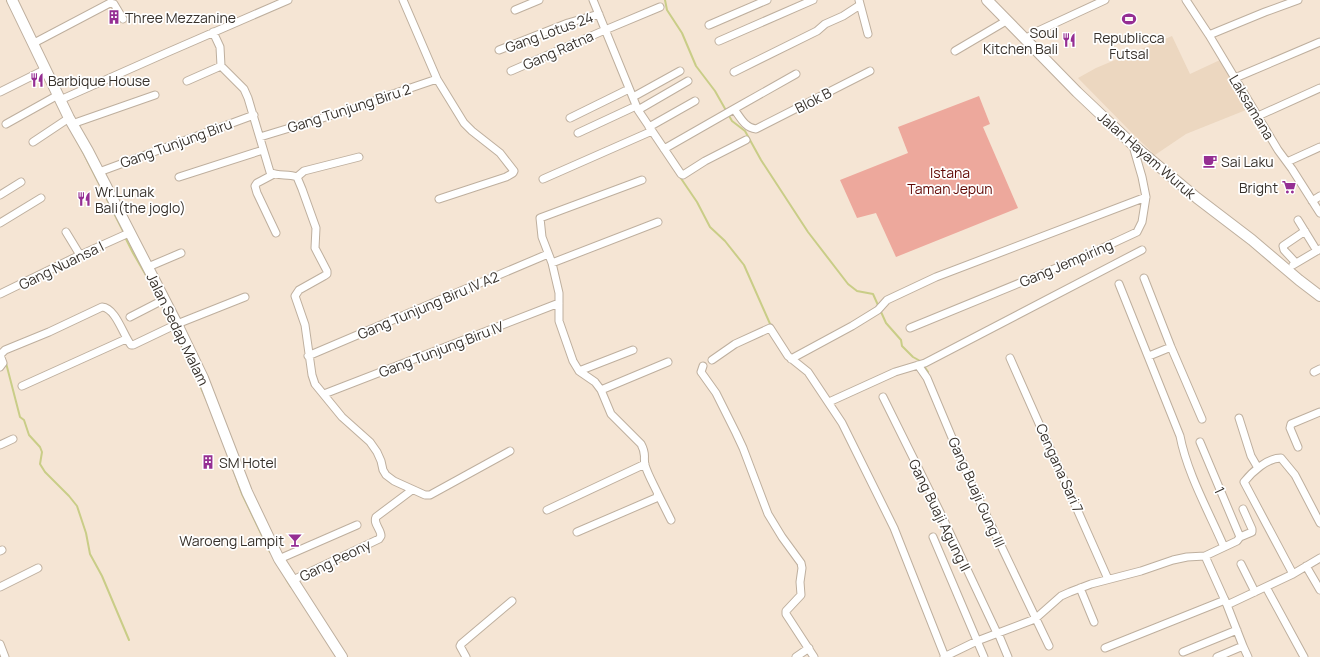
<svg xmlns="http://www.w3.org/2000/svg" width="1320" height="657" font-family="Manrope,sans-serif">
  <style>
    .built { fill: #ecd7c0 }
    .green { fill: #eda89c }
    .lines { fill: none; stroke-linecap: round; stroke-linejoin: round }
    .stream { stroke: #c9cd87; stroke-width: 2 }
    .street-casing { stroke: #beaf9e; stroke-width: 9 }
    .secondary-casing { stroke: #beaf9e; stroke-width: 12 }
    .street { stroke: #fff; stroke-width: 7 }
    .secondary { stroke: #fff; stroke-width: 10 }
    .labels { text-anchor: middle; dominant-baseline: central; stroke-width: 3.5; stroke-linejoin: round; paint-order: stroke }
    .poi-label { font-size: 14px; fill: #37312b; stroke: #fff; text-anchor: start }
    .street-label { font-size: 14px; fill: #37312b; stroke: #fff }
    .park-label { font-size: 14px; fill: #610703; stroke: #fff }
  </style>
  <rect width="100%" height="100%" fill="#f5e5d4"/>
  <path class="built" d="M 1172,36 L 1190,74 L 1220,60 L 1251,108 L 1186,134 L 1149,159 L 1152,152 L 1133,134 L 1078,78 L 1096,68 Z"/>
  <path class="green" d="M 979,96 L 990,124 L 983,127 L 1018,208 L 896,257 L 876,213 L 857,218 L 840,180 L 908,153 L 898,127 Z"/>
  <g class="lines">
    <path class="stream" d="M 7,0 L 9,4
      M 665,0 L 667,10 L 682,33 L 696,66 L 715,91 L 732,121 L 745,131 L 761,160 L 808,232 L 848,284 L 857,291 L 873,294 L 886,323 L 901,340 L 902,346 L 913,357 L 922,362
      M 54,98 L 84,154 L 124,233
      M 680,177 L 697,202 L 710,227 L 725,241 L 744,265 L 771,326
      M 125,237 L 133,253 L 154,289
      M 175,331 L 207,401
      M 6,363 L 20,417 L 24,420 L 29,435 L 40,447 L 42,452 L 40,464 L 45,472 L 69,496 L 77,506 L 86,533 L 90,554 L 102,576 L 129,640
      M 924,366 L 928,372
      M 233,469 L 242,494 L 270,552
      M 286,579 L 291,587"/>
    <defs>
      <path id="street" d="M 403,0 L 437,79 L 464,123 L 472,131 L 500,153 L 514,171 L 513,173 L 506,177 L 439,199
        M 593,0 L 638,110 L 681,174 L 683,175 L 705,161 L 746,140
        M 859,0 L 868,34
        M 1186,0 L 1209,35 L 1278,150 L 1292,169 L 1320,213
        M 515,10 L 539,0
        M 709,25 L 767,0
        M 213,32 L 220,47 L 221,66
        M 1209,35 L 1265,12 L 1298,0
        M 1025,39 L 1038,31 L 1105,0
        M 719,41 L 813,0
        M 34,43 L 110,3 L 114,4 L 123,19
        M 499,50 L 568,23 L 599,14
        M 955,51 L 1006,21
        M 511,71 L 605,30 L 660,7
        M 734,72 L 817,31 L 825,24 L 843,16 L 860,5
        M 1235,78 L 1320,42
        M 187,81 L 221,66 L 244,89 L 248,98 L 270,172 C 278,177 288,173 297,177
        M 0,92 L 46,69
        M 633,97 L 680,71
        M 60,100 L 166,53 L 288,0
        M 734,109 C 740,117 745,128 756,129 L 870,71
        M 638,110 L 688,81
        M 1258,116 L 1320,88
        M 570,118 L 629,89
        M 6,124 L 58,95
        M 72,124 L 155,95
        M 649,127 L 695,101
        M 578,133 L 636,106
        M 260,137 L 362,106 L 384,97 L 437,79
        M 33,142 L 69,118
        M 664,149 L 734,109 L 796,74
        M 1287,162 L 1320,147
        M 99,172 L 254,115
        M 274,174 L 257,183 L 255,186 L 257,193 L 276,233
        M 179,177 L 263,150
        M 297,177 L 302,189 L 316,228 L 315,248 L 327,271 L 327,274 L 324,276 L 299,290 L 295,296 L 305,325 L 312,375 L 315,384 L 342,417 L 370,442 L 377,452 L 381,461 L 383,470 L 386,475 L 394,481 L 425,495 L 430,495 L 510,451
        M 297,177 L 304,171 L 359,157
        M 543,179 L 652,131
        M 0,195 L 21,182
        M 1312,201 L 1320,196
        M 1298,220 L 1317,251
        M 0,223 L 41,198
        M 66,232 L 80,255
        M 552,263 L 658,222
        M 1296,263 L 1284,250 L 1283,246 L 1305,231
        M 1293,265 L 1320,249
        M 148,267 L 181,253
        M 1144,278 L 1171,347 L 1202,419
        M 1119,284 L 1180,436 C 1187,473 1209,512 1224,547
        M 0,294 L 80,255 L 129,233
        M 130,317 L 165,299
        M 910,328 L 1083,257 L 1137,232 L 1142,222 L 1146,197 L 1142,177 L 1133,146
        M 0,355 L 5,350 L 49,332 L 102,307 C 116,308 123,335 131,345 L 133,345 L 177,324 L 245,297
        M 0,355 L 3,363 L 0,367
        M 308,356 L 548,254
        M 1149,356 L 1171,347
        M 1010,358 L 1108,579
        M 791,359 L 852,326 L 878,310 L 887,300 L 936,277 L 1146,197
        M 712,360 L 735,344 L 770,328 L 788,356 L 808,372 L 842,423 L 894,528 L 945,657
        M 918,365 L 927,378 L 971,483 L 1049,646
        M 703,366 L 701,372 L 716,393 L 736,433 L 743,448 L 768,514 L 782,537 L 801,563 L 802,568 L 800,582 L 801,595 L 786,611 L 786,614 L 814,657
        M 579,371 L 633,350
        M 1314,372 L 1320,369
        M 22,386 L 126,339
        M 601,390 L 668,362
        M 324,394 L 559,303
        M 883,397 L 940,512 L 997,633
        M 829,402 L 895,372 L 925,363 L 1142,250
        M 1239,418 L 1251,456 L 1258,468
        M 1200,442 L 1240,537
        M 0,445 L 13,439
        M 1298,447 L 1290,428 L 1291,424 L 1320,412
        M 658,494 L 671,520
        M 547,510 L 645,464
        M 577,532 L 656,498 L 658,494 C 654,485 648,475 645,465 C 643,456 647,455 641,444 L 611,414 L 601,390 L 595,382 L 579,371 L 573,361 L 559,321 L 559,293 L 552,263 L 542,237 L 540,218 L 642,180
        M 933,537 L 984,657
        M 0,551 L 2,550
        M 1205,556 L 1227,605 L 1243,646 L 1217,657
        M 279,559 L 357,525
        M 1241,564 L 1255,592
        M 1306,566 L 1320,590
        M 1293,574 L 1244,482 C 1252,472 1267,458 1281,458 L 1295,475 L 1320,523
        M 293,580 L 379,539 L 381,536 C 381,529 373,524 376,517 L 412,490
        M 0,587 L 38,568
        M 1266,587 L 1304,657
        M 1080,588 L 1094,622
        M 1227,605 L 1293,574 L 1320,558
        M 998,633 L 1008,657
        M 0,644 L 5,657
        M 1243,646 L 1248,657
        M 1105,648 L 1225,600
        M 1183,652 L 1237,630
        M 466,657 L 460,646 L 461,644 L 512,601
        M 796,657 L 809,648
        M 944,657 L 977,641 L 1035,619 L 1061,596 L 1070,592 L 1091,584 L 1141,571 L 1173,560 L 1187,557 L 1205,556 L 1237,541 L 1240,537 L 1252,532 L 1252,529 L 1243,509"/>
      <path id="secondary" d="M 12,0 L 69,118 L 88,151 L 177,324 L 203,378 L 247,492 L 279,559 L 342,657
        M 987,0 L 1077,92 L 1132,144 L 1197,198 L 1252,240 L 1299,280 L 1320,296"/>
    </defs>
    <use href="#street" class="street-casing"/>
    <use href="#secondary" class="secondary-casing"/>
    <use href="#street" class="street"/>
    <use href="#secondary" class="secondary"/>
  </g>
  <defs>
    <symbol id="building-bare" viewBox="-9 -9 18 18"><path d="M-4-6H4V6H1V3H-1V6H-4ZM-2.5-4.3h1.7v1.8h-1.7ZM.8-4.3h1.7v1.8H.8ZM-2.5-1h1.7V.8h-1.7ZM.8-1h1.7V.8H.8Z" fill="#952e93" stroke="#fff" stroke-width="2.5" paint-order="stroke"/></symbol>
    <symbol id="stadium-bare" viewBox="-9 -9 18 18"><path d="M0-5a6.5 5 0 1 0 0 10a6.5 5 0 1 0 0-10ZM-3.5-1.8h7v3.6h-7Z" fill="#952e93" stroke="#fff" stroke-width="2.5" paint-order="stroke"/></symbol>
    <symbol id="restaurant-bare" viewBox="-9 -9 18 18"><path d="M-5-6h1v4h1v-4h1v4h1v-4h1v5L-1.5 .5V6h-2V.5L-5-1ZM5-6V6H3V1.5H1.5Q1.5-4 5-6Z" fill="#952e93" stroke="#fff" stroke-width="2.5" paint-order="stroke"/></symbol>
    <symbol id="cafe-bare" viewBox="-9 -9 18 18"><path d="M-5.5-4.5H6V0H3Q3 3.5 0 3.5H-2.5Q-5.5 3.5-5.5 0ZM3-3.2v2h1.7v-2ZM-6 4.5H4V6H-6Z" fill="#952e93" stroke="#fff" stroke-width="2.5" paint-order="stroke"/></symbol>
    <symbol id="supermarket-bare" viewBox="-9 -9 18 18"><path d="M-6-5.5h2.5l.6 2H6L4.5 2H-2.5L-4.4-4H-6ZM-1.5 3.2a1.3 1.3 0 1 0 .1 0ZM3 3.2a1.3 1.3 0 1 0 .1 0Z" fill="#952e93" stroke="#fff" stroke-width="2.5" paint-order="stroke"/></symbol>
    <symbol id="bar-bare" viewBox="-9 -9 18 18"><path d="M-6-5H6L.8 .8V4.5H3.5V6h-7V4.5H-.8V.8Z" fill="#952e93" stroke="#fff" stroke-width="2.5" paint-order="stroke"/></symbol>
  </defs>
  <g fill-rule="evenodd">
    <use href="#building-bare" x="104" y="7" width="20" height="20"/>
    <use href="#stadium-bare" x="1119" y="9" width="20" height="20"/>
    <use href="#restaurant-bare" x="1059" y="30" width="20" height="20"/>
    <use href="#restaurant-bare" x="27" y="70" width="20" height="20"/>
    <use href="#cafe-bare" x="1200" y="151" width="20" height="20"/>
    <use href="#supermarket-bare" x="1279" y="177" width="20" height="20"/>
    <use href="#restaurant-bare" x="74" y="189" width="20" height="20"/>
    <use href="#building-bare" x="198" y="452" width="20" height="20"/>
    <use href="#bar-bare" x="285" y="530" width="20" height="20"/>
  </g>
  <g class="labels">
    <g class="poi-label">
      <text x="125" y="17">Three Mezzanine</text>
      <text x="1058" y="32" text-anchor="end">Soul<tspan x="1058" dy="16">Kitchen Bali</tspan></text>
      <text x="1129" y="37" text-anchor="middle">Republicca<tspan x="1129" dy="16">Futsal</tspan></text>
      <text x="48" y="80">Barbique House</text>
      <text x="1221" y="161">Sai Laku</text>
      <text x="1278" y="187" text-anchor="end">Bright</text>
      <text x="95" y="191">Wr.Lunak<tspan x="95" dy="16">Bali(the joglo)</tspan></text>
      <text x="219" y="462">SM Hotel</text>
      <text x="284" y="540" text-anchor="end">Waroeng Lampit</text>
    </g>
    <g class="street-label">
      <text transform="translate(549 32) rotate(-20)">Gang Lotus 24</text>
      <text transform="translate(558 50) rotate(-24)">Gang Ratna</text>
      <text transform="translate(813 100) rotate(-27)">Blok B</text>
      <text transform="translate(1252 107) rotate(59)">Laksamana</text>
      <text transform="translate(349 108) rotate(-18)">Gang Tunjung Biru 2</text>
      <text transform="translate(176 143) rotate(-20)">Gang Tunjung Biru</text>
      <text transform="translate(1147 155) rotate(41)">Jalan Hayam Wuruk</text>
      <text transform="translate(1066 263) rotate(-23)">Gang Jempiring</text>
      <text transform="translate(61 265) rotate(-26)">Gang Nuansa I</text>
      <text transform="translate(428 305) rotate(-23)">Gang Tunjung Biru IV A2</text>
      <text transform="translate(178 329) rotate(64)">Jalan Sedap Malam</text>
      <text transform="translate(441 349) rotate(-21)">Gang Tunjung Biru IV</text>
      <text transform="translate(1060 468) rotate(66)">Cengana Sari 7</text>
      <text transform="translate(1220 490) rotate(66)">1</text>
      <text transform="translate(977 492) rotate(66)">Gang Buaji Gung III</text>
      <text transform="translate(940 515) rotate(64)">Gang Buaji Agung II</text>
      <text transform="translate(335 560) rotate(-26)">Gang Peony</text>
    </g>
    <g class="park-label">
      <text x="950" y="172">Istana<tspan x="950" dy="16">Taman Jepun</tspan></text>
    </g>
  </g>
</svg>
